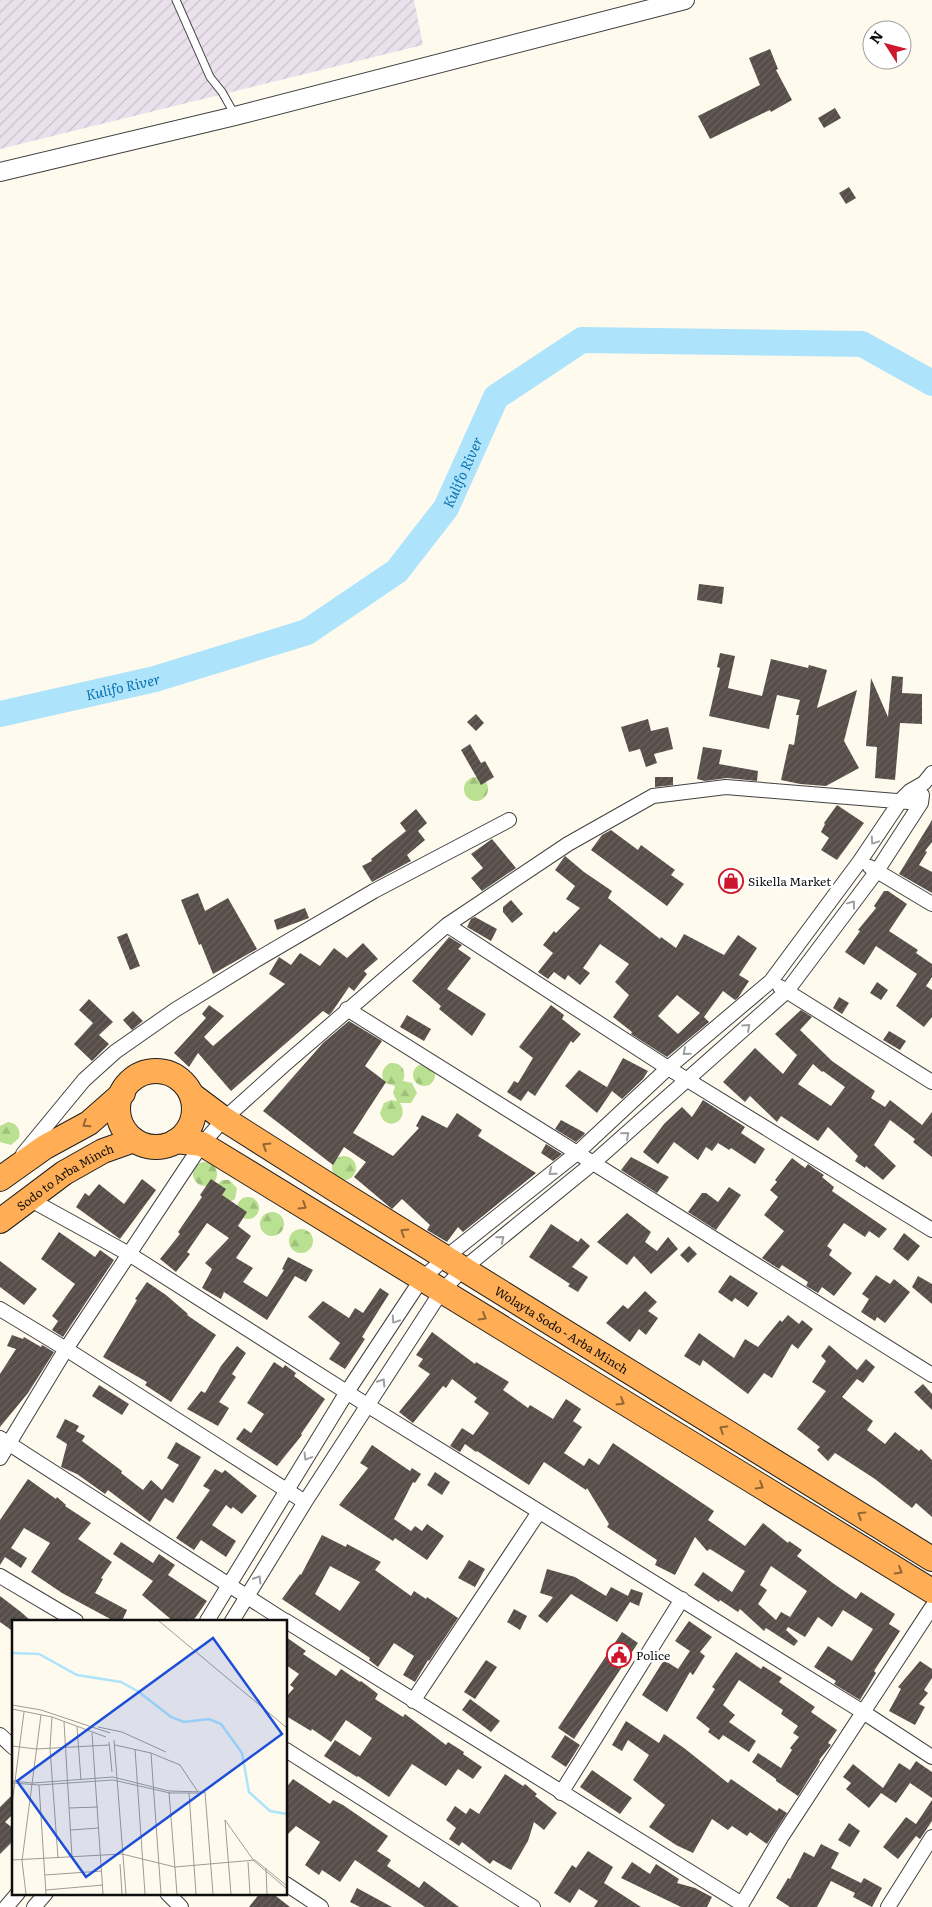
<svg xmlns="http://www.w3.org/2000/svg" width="932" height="1907" font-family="Literata,serif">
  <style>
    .industrial { fill: url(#industrial-furrows) }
    .forest { fill: url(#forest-firs) }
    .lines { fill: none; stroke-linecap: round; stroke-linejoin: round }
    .river { stroke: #ade4fc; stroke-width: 26 }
    .building { fill: url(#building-hatch); fill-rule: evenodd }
    .service-casing { stroke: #414141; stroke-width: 9 }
    .minor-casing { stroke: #414141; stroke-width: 16 }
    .tertiary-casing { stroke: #414141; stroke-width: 20 }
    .trunk-casing { stroke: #1f1f1f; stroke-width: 26 }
    .service { stroke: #fff; stroke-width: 7 }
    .minor { stroke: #fff; stroke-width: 14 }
    .tertiary { stroke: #fff; stroke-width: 18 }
    .trunk { stroke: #ffae55; stroke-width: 24 }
    .oneway { stroke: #9f9f9f }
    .oneway2 { stroke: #936635 }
    .labels { text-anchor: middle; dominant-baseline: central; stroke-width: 5; stroke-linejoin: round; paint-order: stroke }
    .poi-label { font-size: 12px; fill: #0e0e0e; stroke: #fff; text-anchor: start }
    .street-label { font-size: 12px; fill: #0e0e0e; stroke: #fff }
    .water-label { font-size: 14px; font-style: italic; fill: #0971ad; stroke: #fff }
    .inset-river { fill: none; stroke: #ade4fc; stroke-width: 2.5 }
    .inset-road { fill: none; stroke: #9f9c94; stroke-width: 1 }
    .view { fill: #1d4ed8; fill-opacity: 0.15; stroke: #1d4ed8; stroke-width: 2.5 }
    .inset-edge { fill: none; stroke: #0e0e0e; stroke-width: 2.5 }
  </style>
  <defs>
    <pattern id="industrial-furrows" width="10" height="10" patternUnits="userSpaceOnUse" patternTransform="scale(1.25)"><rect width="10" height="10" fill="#ebe1ed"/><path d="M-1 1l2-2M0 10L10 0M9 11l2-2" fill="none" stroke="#c8c0ca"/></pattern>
    <pattern id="forest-firs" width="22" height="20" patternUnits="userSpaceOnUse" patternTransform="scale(1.25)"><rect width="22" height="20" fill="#bae091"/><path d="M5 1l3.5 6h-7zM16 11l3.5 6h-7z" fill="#9fbf7c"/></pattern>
    <pattern id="building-hatch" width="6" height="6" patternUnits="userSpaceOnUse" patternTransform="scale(1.25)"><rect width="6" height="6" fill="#574d49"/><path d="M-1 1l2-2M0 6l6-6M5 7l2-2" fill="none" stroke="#6a625f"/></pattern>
  </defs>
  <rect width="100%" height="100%" fill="#fffaee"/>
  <path class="industrial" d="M 0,0 L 414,0 L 423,45 L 0,149 Z"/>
  <path class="forest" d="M464 789a12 12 0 1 1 24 0a12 12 0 1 1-24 0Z
    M 390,1063 C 401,1062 407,1070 403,1081 L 412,1083 L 417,1093 L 411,1103 L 400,1103 C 411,1122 385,1133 380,1113 L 384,1103 L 391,1100 L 397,1101 L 393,1093 L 395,1086 L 385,1083 C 380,1075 382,1068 390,1063 Z
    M413 1075a11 11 0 1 1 22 0a11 11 0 1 1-22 0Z
    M 8,1122 C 17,1123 21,1130 19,1138 L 11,1145 L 0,1142 L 0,1126 Z
    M332 1168a12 12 0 1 1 24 0a12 12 0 1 1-24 0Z
    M193 1174a12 12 0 1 1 24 0a12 12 0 1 1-24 0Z
    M 222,1180 L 229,1180 L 237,1188 L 235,1199 L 228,1203 L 214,1188 Z
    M237 1208a11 11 0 1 1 22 0a11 11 0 1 1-22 0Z
    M260 1224a12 12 0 1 1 24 0a12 12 0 1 1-24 0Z
    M289 1241a12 12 0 1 1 24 0a12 12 0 1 1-24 0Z"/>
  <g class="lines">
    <path class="river" id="s1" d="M 0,714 L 155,679 L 307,632 L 397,571 L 446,508 L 496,397 L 582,340 L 862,344 L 932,383"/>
  </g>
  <path class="building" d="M 770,49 L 778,69 L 776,70 L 792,100 L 771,112 L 770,110 L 747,121 L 710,139 L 698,116 L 760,85 L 749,58 Z
    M 835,108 L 841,118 L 824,128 L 818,118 Z
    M 849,187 L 856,198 L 846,204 L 839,193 Z
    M 699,584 L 724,587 L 722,604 L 697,600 Z
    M 720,653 L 735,656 L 728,688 L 762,696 L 771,659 L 808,668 L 809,665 L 827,670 L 817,708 L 857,690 L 844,741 L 859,768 L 826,786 L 800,784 L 781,780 L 789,744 L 794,745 L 799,715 L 796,715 L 800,700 L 777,695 L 769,729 L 709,716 L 720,668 L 717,667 Z
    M 892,676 L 903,677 L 902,693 L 922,694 L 922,724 L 900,723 L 895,780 L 875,778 L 877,747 L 866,746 L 871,678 L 888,717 Z
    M 476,714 L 484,723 L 476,731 L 467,722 Z
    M 648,719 L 651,731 L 668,727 L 673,749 L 654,754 L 657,763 L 646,767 L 640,749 L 629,752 L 621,727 Z
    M 470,744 L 481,763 L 485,761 L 494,777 L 481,785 L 461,750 Z
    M 703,747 L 722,750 L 719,764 L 758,771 L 757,781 L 727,778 L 705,781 L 697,779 Z
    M 655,777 L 673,777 L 673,785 L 655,787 Z
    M 837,805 L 864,823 L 837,860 L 821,850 L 829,838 L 821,832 L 825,824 L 824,823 Z
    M 416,809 L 427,823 L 418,831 L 425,840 L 407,855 L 411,861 L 372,882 L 362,866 L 372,861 L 371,859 L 406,831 L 400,823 Z
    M 932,820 L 932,842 L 925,851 L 927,852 L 919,865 L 932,872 L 932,893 L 899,874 Z
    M 611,830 L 638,850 L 641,845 L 675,870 L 671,875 L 684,884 L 667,906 L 591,850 L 602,835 Z
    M 492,839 L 516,868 L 482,891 L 471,878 L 483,868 L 471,854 Z
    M 565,856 L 584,872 L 612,891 L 608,898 L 660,939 L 661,937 L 676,948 L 684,934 L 724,955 L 738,935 L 757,948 L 739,975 L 749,981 L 738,998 L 735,1000 L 723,991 L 704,1017 L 709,1022 L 667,1057 L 631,1034 L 632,1032 L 613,1017 L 629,995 L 615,982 L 629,964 L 600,944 L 583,968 L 590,973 L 580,985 L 568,975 L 565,980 L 554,972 L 548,979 L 538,972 L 553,953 L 543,945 L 554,931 L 556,933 L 580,908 L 566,899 L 575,886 L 555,870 ZM 677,995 L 700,1013 L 678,1034 L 658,1016 Z
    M 884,891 L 888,891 L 907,904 L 889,931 L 918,950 L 916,953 L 932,964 L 932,977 L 926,986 L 932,990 L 932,1017 L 924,1027 L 896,1006 L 917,974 L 876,946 L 864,965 L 845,952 L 860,931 L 858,930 L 876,908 L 874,906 Z
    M 198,893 L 205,911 L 228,898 L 257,949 L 213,974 L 201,944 L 199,945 L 181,900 Z
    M 511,900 L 523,914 L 512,923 L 503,912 L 503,907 Z
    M 305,908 L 309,918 L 277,930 L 274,920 Z
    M 475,917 L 497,929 L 491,941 L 467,927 L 471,919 Z
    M 127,933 L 140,966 L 130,970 L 117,937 Z
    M 449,937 L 462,945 L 458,949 L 471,958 L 447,989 L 486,1014 L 472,1036 L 439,1009 L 441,1006 L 412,981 Z
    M 363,943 L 378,959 L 364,971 L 367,974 L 354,991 L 349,987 L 332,1012 L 329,1015 L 323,1011 L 231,1091 L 198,1053 L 189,1067 L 174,1053 L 206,1018 L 202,1014 L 209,1005 L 224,1016 L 204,1037 L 213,1046 L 285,984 L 269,974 L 279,957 L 291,965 L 300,953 L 320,966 L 334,948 L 347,958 Z
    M 877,982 L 888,990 L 881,1000 L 870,993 Z
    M 839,997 L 849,1003 L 842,1014 L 833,1008 Z
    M 89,999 L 113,1022 L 99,1035 L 109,1044 L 92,1061 L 74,1044 L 93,1023 L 79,1010 Z
    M 551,1005 L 564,1015 L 562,1019 L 581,1034 L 573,1043 L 571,1041 L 535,1096 L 528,1091 L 521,1101 L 507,1092 L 514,1081 L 518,1083 L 533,1058 L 519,1047 Z
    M 801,1010 L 812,1017 L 800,1030 L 832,1061 L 875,1091 L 871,1098 L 885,1107 L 890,1100 L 922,1125 L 932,1112 L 932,1157 L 913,1142 L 915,1139 L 890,1120 L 874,1145 L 896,1166 L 883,1180 L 866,1166 L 865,1168 L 855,1161 L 858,1156 L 828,1127 L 818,1141 L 781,1116 L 777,1122 L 750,1096 L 745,1102 L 723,1082 L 755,1048 L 783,1074 L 797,1055 L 775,1034 ZM 813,1064 L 822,1072 L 823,1071 L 845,1087 L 831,1106 L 798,1084 Z
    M 133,1011 L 143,1021 L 132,1030 L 123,1020 Z
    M 407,1015 L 431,1029 L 424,1041 L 400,1027 Z
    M 349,1021 L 382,1041 L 365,1066 L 386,1082 L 353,1133 L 393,1156 L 419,1128 L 416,1126 L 422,1115 L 447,1128 L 457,1113 L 482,1130 L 478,1136 L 536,1173 L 463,1232 L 458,1227 L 447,1242 L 427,1230 L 430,1225 L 402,1199 L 392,1209 L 354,1177 L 366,1162 L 344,1147 L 333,1165 L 263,1111 L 323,1043 Z
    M 889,1031 L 906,1041 L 900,1050 L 883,1040 Z
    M 623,1058 L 648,1071 L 643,1079 L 622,1099 L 612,1091 L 597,1113 L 565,1086 L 579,1070 L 610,1089 L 607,1087 Z
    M 703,1100 L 745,1127 L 741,1133 L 765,1149 L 755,1164 L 731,1148 L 729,1150 L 718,1143 L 712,1151 L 706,1147 L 698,1160 L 674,1142 L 658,1164 L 643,1152 L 664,1124 L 682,1107 L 692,1117 Z
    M 561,1120 L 585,1133 L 584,1135 L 576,1142 L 555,1129 Z
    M 546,1144 L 562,1154 L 553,1161 L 541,1153 Z
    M 631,1157 L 669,1177 L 657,1193 L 621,1170 Z
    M 792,1158 L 805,1168 L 808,1164 L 815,1169 L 824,1175 L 822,1177 L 834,1187 L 832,1191 L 887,1229 L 879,1238 L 869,1231 L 865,1237 L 844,1223 L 827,1246 L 832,1250 L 829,1255 L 852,1273 L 834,1296 L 822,1287 L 818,1293 L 806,1286 L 808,1282 L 782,1265 L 779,1269 L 762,1258 L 784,1231 L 764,1215 L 778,1197 L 770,1190 L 777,1182 L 775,1180 Z
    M 142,1179 L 156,1190 L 120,1239 L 76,1207 L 85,1193 L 89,1196 L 99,1184 L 124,1204 Z
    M 211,1179 L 226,1189 L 222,1195 L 247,1212 L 238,1226 L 251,1236 L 236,1258 L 253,1268 L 243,1282 L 267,1297 L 284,1270 L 282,1269 L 288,1257 L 313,1270 L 306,1282 L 295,1276 L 267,1320 L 224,1292 L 221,1299 L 202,1288 L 212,1269 L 205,1263 L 229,1238 L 207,1223 L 187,1252 L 190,1254 L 176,1272 L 160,1259 L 180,1234 L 178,1232 L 202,1197 L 200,1195 Z
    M 729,1187 L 741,1195 L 716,1230 L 688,1212 L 702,1193 L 706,1193 L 718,1202 Z
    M 627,1213 L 651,1232 L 645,1242 L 657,1251 L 668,1237 L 678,1249 L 651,1274 L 634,1256 L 627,1265 L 597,1242 Z
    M 551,1224 L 578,1242 L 581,1238 L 590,1246 L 572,1267 L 588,1277 L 578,1292 L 568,1286 L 570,1284 L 529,1257 Z
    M 59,1232 L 95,1257 L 100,1250 L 114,1260 L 63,1337 L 52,1330 L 58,1321 L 52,1316 L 75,1284 L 41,1259 Z
    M 904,1233 L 920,1246 L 908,1261 L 893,1249 Z
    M 689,1246 L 697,1254 L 688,1263 L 680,1255 Z
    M 0,1261 L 37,1289 L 24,1305 L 0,1287 Z
    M 730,1275 L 758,1293 L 748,1307 L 735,1298 L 732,1302 L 718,1292 Z
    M 876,1275 L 890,1284 L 894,1279 L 910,1292 L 885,1323 L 877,1317 L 875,1321 L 861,1312 L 869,1299 L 862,1294 Z
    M 918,1276 L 932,1284 L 932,1304 L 912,1287 Z
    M 147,1282 L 166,1295 L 188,1314 L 187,1315 L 216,1335 L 171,1402 L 145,1385 L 147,1382 L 103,1357 L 137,1300 L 135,1299 Z
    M 380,1288 L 389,1294 L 362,1337 L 365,1339 L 345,1369 L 329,1359 L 340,1343 L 308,1317 L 323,1301 L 349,1318 L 355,1308 L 363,1313 Z
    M 645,1291 L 657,1302 L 648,1311 L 658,1318 L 646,1335 L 639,1329 L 630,1342 L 606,1323 L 623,1305 L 628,1309 Z
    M 788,1315 L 799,1324 L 802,1320 L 813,1329 L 798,1349 L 792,1344 L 772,1378 L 764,1373 L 748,1394 L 703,1360 L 700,1366 L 684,1356 L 699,1333 L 734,1358 L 745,1339 L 758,1347 L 780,1320 L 782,1322 Z
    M 432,1332 L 475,1364 L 476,1362 L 509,1382 L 503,1390 L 528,1408 L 530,1405 L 553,1419 L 566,1399 L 581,1409 L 573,1421 L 582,1427 L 564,1453 L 584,1466 L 589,1458 L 599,1465 L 613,1443 L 714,1511 L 708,1520 L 745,1546 L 763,1523 L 788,1543 L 789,1541 L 802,1550 L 797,1556 L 834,1584 L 856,1599 L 861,1592 L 895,1614 L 889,1624 L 900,1631 L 874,1671 L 876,1673 L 860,1700 L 834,1684 L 836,1681 L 814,1667 L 828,1646 L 852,1661 L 873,1629 L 843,1610 L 832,1627 L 818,1617 L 805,1637 L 788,1627 L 786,1630 L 798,1641 L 794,1646 L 766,1628 L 764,1631 L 740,1609 L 738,1612 L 720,1600 L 719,1602 L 694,1585 L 703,1572 L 732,1592 L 745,1571 L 710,1549 L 707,1551 L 695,1537 L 675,1575 L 655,1565 L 657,1560 L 607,1527 L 609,1524 L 587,1488 L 586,1490 L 544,1462 L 529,1485 L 477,1451 L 476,1452 L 465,1444 L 460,1452 L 450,1446 L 462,1428 L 473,1435 L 489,1413 L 474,1402 L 477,1398 L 452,1379 L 446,1388 L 443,1386 L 413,1423 L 399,1412 L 430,1374 L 418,1366 L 423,1359 L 416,1355 ZM 771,1566 L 807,1591 L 790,1617 L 781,1612 L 776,1620 L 758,1604 L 767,1590 L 760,1585 Z
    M 12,1335 L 23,1339 L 24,1337 L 41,1347 L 42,1345 L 54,1352 L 28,1393 L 0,1427 L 0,1374 L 16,1349 L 7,1346 Z
    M 829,1345 L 857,1370 L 866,1359 L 875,1367 L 863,1383 L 857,1379 L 842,1397 L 873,1421 L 867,1430 L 885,1444 L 895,1432 L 919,1451 L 921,1449 L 932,1460 L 932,1517 L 916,1503 L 912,1508 L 875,1479 L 835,1453 L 828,1461 L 817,1450 L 820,1447 L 797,1429 L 826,1391 L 812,1382 L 826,1361 L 821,1356 Z
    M 237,1346 L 246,1353 L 232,1374 L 236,1377 L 219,1402 L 229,1408 L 218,1426 L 187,1409 L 201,1391 L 205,1393 L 221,1366 Z
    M 274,1362 L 283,1368 L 285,1365 L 296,1373 L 294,1376 L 325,1399 L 301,1434 L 302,1435 L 277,1466 L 236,1439 L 244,1428 L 251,1433 L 264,1414 L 247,1403 Z
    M 923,1384 L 932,1394 L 932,1410 L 914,1392 Z
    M 99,1385 L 129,1404 L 122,1415 L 92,1396 Z
    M 65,1419 L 79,1426 L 76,1431 L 85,1436 L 82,1441 L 122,1471 L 121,1473 L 143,1490 L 151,1480 L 162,1490 L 179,1465 L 167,1458 L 176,1442 L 201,1457 L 173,1503 L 165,1498 L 150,1522 L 108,1490 L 105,1494 L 77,1474 L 61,1467 L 67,1444 L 56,1437 Z
    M 372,1445 L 410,1471 L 412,1468 L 421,1474 L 415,1483 L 413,1482 L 394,1519 L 411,1531 L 415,1526 L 422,1531 L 427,1524 L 444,1536 L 427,1560 L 395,1538 L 393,1541 L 339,1505 L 368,1468 L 360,1463 Z
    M 215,1469 L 222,1473 L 225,1470 L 257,1496 L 242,1514 L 233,1507 L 231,1509 L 226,1505 L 212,1525 L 236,1541 L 226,1557 L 201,1540 L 194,1550 L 176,1538 L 210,1490 L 203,1486 Z
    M 435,1472 L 450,1482 L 442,1495 L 427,1485 Z
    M 28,1479 L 56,1499 L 57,1497 L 66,1505 L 65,1506 L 91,1523 L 78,1539 L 112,1562 L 101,1578 L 103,1579 L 95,1593 L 127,1610 L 122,1621 L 114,1621 L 62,1593 L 31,1572 L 50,1543 L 24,1528 L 11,1548 L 27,1558 L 21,1568 L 5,1557 L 0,1565 L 0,1520 Z
    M 322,1535 L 346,1547 L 347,1544 L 381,1562 L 375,1570 L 411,1596 L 414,1591 L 426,1599 L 427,1597 L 458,1618 L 429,1661 L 428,1660 L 415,1682 L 403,1675 L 414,1656 L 394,1643 L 378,1667 L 369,1660 L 370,1658 L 282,1599 L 300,1574 L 301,1575 ZM 330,1566 L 360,1582 L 340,1611 L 315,1594 Z
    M 121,1542 L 153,1563 L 159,1554 L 175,1565 L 168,1575 L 207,1601 L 193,1621 L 173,1621 L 142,1595 L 153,1581 L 113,1554 Z
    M 469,1560 L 485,1569 L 475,1587 L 458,1578 Z
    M 547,1569 L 575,1577 L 606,1596 L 611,1587 L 628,1596 L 631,1589 L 643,1593 L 639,1606 L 630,1602 L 617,1622 L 571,1594 L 547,1623 L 538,1616 L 553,1597 L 540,1593 Z
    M 0,1596 L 21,1612 L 31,1621 L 14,1621 L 14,1632 L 0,1622 Z
    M 514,1609 L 527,1616 L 520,1630 L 507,1622 Z
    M 689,1621 L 712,1637 L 700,1652 L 705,1656 L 693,1675 L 690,1672 L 667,1712 L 642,1695 L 664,1660 L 678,1669 L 690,1651 L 675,1641 Z
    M 622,1632 L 638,1643 L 574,1739 L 558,1728 Z
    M 286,1637 L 306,1651 L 303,1654 L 336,1676 L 341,1669 L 360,1682 L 361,1681 L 378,1694 L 375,1699 L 403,1717 L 405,1714 L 446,1745 L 448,1742 L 464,1752 L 463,1754 L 482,1767 L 473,1779 L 458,1769 L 446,1786 L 412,1764 L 389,1797 L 358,1776 L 357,1777 L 324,1756 L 335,1740 L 360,1756 L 372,1738 L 346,1720 L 331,1742 L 312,1729 L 311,1731 L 286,1716 L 286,1697 L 294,1688 L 290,1685 L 299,1674 L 286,1665 Z
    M 736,1652 L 761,1669 L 763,1666 L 782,1678 L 779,1682 L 815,1707 L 811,1712 L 837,1730 L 828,1743 L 831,1745 L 819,1760 L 820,1761 L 798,1796 L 776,1781 L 776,1779 L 752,1762 L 758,1753 L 781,1768 L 792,1750 L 790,1748 L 799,1737 L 793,1733 L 798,1726 L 781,1714 L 783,1710 L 739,1680 L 723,1705 L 735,1715 L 729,1722 L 756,1741 L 749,1752 L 723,1735 L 719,1740 L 708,1732 L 710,1729 L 696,1718 L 715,1689 L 712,1687 Z
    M 486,1660 L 497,1667 L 475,1699 L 464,1692 Z
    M 920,1661 L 932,1669 L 932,1678 L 924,1690 L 928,1693 L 919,1704 L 925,1707 L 915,1725 L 889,1711 L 901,1689 L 898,1687 Z
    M 470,1699 L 500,1721 L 491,1732 L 462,1710 Z
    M 626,1721 L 659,1743 L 664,1734 L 684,1748 L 728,1783 L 731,1779 L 777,1811 L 779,1808 L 787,1813 L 767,1844 L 750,1832 L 747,1836 L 732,1826 L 728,1830 L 712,1819 L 693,1853 L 676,1845 L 649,1827 L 665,1805 L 633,1780 L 649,1755 L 628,1740 L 622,1751 L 612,1745 Z
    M 565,1735 L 580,1745 L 566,1767 L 551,1757 Z
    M 916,1761 L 932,1772 L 932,1798 L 910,1783 L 896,1803 L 881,1793 L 869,1808 L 846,1789 L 851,1783 L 843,1777 L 853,1764 L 883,1788 L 899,1763 L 910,1770 Z
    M 592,1770 L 632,1798 L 620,1814 L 580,1787 Z
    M 505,1774 L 523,1786 L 525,1784 L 537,1794 L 535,1796 L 557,1813 L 544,1830 L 534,1822 L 528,1841 L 511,1870 L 493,1860 L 490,1864 L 462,1842 L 459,1846 L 449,1839 L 456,1828 L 446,1820 L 455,1806 L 466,1814 L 470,1808 L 479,1814 Z
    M 293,1779 L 330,1804 L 333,1800 L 343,1805 L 388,1836 L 377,1851 L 391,1860 L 387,1866 L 419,1888 L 424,1881 L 459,1907 L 425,1907 L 355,1860 L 340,1882 L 322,1870 L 319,1875 L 305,1865 L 320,1842 L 296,1826 L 286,1836 L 286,1788 Z
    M 14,1793 L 14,1813 L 5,1822 L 14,1829 L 14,1840 L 0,1854 L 0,1807 Z
    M 932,1800 L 932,1821 L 920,1839 L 916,1836 L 898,1859 L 883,1847 L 906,1817 L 916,1824 Z
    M 849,1823 L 860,1831 L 850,1847 L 838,1840 Z
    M 821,1844 L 839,1853 L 831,1868 L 861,1883 L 864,1878 L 882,1888 L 872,1907 L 853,1897 L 855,1893 L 831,1881 L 817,1907 L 790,1907 L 776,1898 L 788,1878 L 790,1879 L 804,1852 L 814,1857 Z
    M 588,1851 L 613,1867 L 604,1883 L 641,1907 L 594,1907 L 598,1901 L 579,1889 L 570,1903 L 554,1893 L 572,1865 L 576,1868 Z
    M 632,1862 L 650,1874 L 656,1864 L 679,1879 L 677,1883 L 695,1888 L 712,1897 L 707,1907 L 681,1907 L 621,1878 Z
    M 357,1888 L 392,1907 L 360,1907 L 350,1902 Z
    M 260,1893 L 272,1893 L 290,1907 L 249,1907 Z"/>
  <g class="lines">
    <defs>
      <path id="service" d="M 176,0 L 210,77 L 222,92 L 235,115"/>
      <path id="minor" d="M 870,867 L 932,904
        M 447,925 L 668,1068 L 932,1230
        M 780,987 L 932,1082
        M 347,1009 L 932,1375
        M 23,1154 L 84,1080 L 115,1052 L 175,1010 L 256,960 L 374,891 L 509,820
        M 31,1200 L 129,1254 L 367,1405 L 863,1712 L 932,1757
        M 0,1309 L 66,1349 L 305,1502
        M 0,1438 L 285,1621
        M 0,1458 L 66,1349 L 202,1144 L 224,1119 L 284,1065 L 447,925 L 568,844 L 653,796 L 726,787 L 921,803
        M 0,1576 L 76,1621
        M 207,1621 L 347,1392 L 421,1280 L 445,1258 L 577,1153 L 668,1068 L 771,981 L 860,861 L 901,800 L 910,791 L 924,783 L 932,773
        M 232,1621 L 305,1502 L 441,1292 L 463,1269 L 593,1163 L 787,991 L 877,871 L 921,803 L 922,795
        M 286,1621 L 742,1904
        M 413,1701 L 539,1512
        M 0,1735 L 14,1748
        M 286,1750 L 533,1907
        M 561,1793 L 682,1599
        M 286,1884 L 321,1907
        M 167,1893 L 181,1907
        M 6,1907 L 18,1893
        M 34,1907 L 46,1893
        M 740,1907 L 782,1836 L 932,1607
        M 888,1907 L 932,1837"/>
      <path id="tertiary" d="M 0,172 L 235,116 L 685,0"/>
      <g id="trunk">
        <circle cx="156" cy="1109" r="38"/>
        <path id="s2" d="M 192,1095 L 224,1119 L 336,1190 L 932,1559"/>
        <path d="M 176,1141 L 202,1144 L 932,1591"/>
        <path d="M 0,1179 L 45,1147 L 89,1123 L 123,1093"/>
        <path id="s3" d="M 0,1221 L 64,1173 L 103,1151 L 134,1140"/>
      </g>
    </defs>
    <use href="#service" class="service-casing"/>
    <use href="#minor" class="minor-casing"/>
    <use href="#tertiary" class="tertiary-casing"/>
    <use href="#trunk" class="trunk-casing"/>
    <use href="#service" class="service"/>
    <use href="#minor" class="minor"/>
    <use href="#tertiary" class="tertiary"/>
    <use href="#trunk" class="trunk"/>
  </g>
  <defs><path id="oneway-chevron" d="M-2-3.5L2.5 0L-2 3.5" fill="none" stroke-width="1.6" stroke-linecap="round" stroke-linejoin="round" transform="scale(1.25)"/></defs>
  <g class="oneway">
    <use href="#oneway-chevron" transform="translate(874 841) rotate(124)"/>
    <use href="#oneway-chevron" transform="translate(852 904) rotate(-53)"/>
    <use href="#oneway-chevron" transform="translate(747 1027) rotate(-42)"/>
    <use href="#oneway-chevron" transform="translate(686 1052) rotate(140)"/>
    <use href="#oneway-chevron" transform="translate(626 1135) rotate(-41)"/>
    <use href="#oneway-chevron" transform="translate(552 1172) rotate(141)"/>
    <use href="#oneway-chevron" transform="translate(501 1239) rotate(-39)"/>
    <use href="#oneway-chevron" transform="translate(395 1320) rotate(124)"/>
    <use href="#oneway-chevron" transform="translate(382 1382) rotate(-57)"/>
    <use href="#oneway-chevron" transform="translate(307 1457) rotate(121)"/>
    <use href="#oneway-chevron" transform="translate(258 1579) rotate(-58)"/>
  </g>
  <g class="oneway2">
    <use href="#oneway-chevron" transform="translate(86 1124) rotate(147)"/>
    <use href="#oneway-chevron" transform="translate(266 1146) rotate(-148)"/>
    <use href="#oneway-chevron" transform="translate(303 1206) rotate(32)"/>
    <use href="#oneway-chevron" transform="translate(404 1232) rotate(-148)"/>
    <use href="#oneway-chevron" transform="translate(483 1317) rotate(31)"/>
    <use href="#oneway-chevron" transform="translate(621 1402) rotate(31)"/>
    <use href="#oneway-chevron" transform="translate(723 1429) rotate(-148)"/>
    <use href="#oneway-chevron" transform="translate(760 1486) rotate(31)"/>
    <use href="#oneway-chevron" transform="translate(861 1515) rotate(-148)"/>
    <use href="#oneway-chevron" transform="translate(899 1571) rotate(31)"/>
  </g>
  <defs>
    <symbol id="shop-ring" viewBox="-11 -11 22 22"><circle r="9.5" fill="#fff" stroke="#cc172d" stroke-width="1.5"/><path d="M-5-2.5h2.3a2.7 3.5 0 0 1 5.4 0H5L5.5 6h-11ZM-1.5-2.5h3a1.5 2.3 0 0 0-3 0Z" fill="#cc172d"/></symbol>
    <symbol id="civic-ring" viewBox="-11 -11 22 22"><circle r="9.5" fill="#fff" stroke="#cc172d" stroke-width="1.5"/><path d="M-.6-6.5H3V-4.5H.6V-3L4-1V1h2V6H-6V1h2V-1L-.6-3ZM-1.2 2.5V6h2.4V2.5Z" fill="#cc172d"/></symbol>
  </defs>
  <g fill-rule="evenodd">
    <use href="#shop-ring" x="717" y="867" width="28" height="28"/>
    <use href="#civic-ring" x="605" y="1641" width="28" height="28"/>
  </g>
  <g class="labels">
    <g class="poi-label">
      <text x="748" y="881">Sikella Market</text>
      <text x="636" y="1655">Police</text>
    </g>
    <g class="street-label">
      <text stroke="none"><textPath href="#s3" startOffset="79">Sodo to Arba Minch</textPath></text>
      <text stroke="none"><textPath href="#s2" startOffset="438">Wolayta Sodo - Arba Minch</textPath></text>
    </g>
    <g class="water-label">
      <text stroke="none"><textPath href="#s1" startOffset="546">Kulifo River</textPath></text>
      <text stroke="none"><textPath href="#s1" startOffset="126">Kulifo River</textPath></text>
    </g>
  </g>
  <g transform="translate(12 1620)">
    <rect width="275" height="275" fill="#fffaee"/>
    <path class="inset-river" d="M 0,33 L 27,34 L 65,55 L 109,62 L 127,72 L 159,97 L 172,102 L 197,99 L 209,104 L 230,133 L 237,172 L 258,191 L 275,194"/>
    <path class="inset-road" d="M 147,1 L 275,108M 0,85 L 29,90 L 98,113M 0,89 L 40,97 L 94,117M 40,97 L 38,128 L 46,238M 52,102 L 60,237M 65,107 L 69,160M 86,107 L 110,112 L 154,132M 80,113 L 91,274M 102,120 L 114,274M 97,122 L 100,152M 103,125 L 139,133 L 168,145 L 186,172M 0,126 L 24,129 L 97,125M 123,129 L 133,274M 139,133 L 149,274M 0,161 L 21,163 L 101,157 L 157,171 L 193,172 L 201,274M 0,163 L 27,165 L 101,160 L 158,173 L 187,173M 27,165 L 34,274M 157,172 L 165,274M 177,173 L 184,274M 0,184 L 12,92M 57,188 L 86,187M 58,210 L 87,208M 0,240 L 110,234 L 163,247 L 243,240M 243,240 L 275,266M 236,242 L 238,274M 108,244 L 110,274M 254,248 L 255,274M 33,255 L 90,251M 34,270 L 91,265M 14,274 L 10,241 L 29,95M 219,274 L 213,200 L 242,241 L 275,269"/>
    <path class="view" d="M 201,18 L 270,114 L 74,257 L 5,161 Z"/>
    <rect width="275" height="275" class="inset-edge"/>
  </g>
  <g transform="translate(887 45) rotate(306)"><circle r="24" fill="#ffffff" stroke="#9f9f9f"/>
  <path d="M0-4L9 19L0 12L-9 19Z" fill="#cc172d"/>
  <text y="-8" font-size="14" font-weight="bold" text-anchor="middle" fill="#0e0e0e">N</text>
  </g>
</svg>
